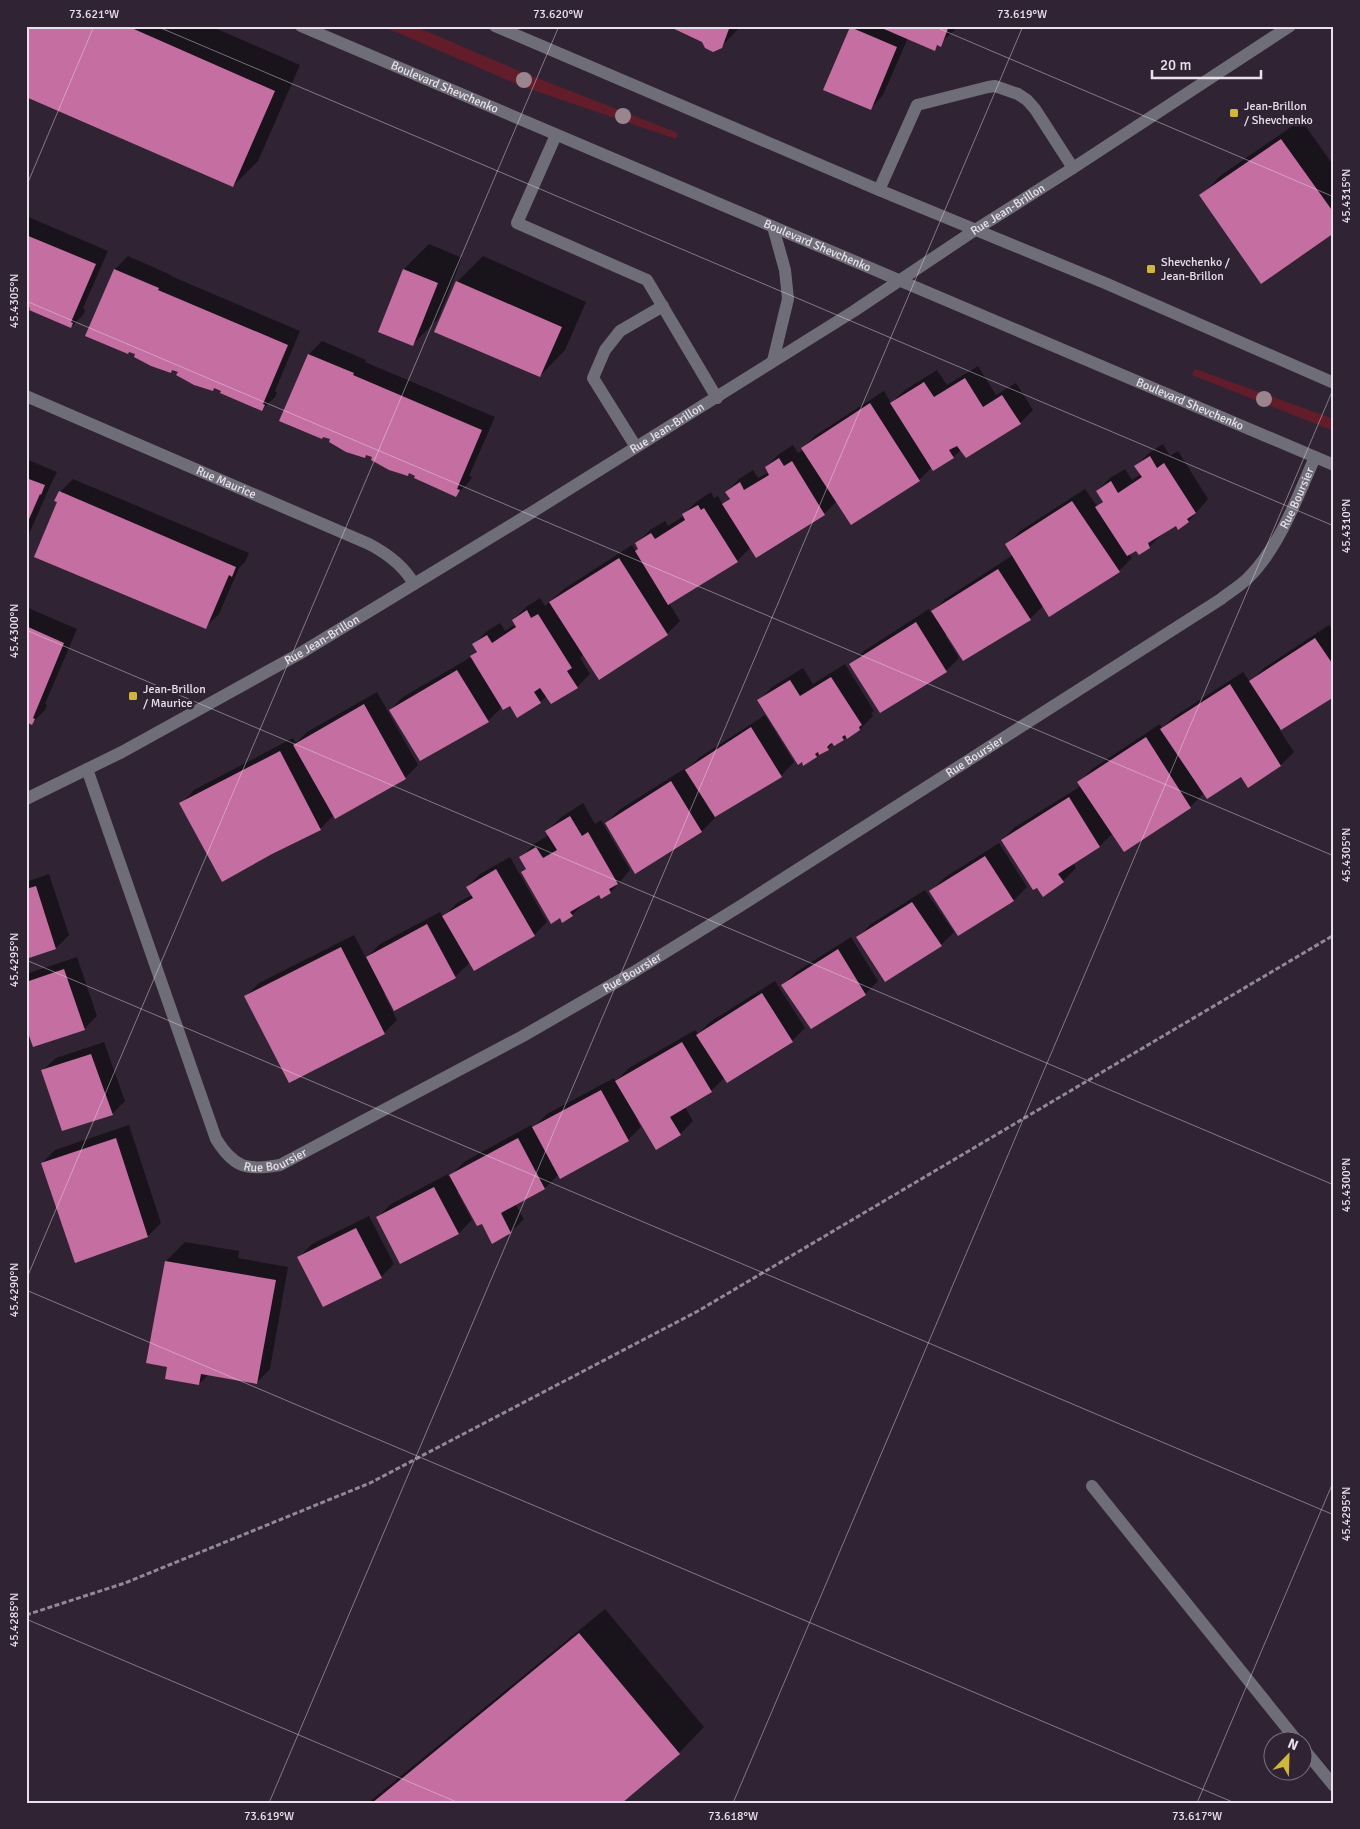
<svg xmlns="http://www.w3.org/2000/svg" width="1360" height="1829" font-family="Signika,sans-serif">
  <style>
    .green { fill: #631d2a }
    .shadow { fill: #0007 }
    .building { fill: #c56ea1 }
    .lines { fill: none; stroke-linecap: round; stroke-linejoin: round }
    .path { stroke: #928896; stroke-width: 3; stroke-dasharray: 5 2.5; stroke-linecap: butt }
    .minor { stroke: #6f6e78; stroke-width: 12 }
    .tree { fill: #9a858e }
    .ticks { fill: none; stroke: #e9e1ec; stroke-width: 1; stroke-opacity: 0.45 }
    .poi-dot { fill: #d1b736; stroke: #302434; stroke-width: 2 }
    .labels { text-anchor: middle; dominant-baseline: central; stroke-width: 5; stroke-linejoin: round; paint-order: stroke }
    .street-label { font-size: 12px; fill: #e9e1ec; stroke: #302434 }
    .poi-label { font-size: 12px; fill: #e9e1ec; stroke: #302434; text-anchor: start }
    .neatline { fill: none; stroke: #e9e1ec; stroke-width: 2 }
    .ticks-label { font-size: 12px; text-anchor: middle; fill: #e9e1ec }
  </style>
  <rect width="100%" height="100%" fill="#302434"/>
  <path class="green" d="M 382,26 L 414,26 L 524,73 L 678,133 L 676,139 L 524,87 Z
    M 1195,369 L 1334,419 L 1334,431 L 1192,375 Z"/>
  <path class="shadow" d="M 26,26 L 210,26 L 300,65 L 258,161 L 233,186 Z
    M 671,26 L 741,26 L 721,47 Z
    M 852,26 L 959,26 L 934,49 L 908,38 L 883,95 L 870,109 L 851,27 Z
    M 1301,120 L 1334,166 L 1334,232 L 1201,196 L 1220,176 Z
    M 26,216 L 108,251 L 83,308 L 85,310 L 84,314 L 71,327 L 26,305 Z
    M 429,244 L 462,258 L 438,319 L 412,345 L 404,269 Z
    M 128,256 L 171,275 L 171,276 L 300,331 L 275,391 L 277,392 L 275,397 L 262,410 L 179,372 L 115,269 Z
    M 483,256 L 586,302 L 565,350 L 540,376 L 457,282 Z
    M 322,341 L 366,360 L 365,362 L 495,417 L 469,476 L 472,477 L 469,482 L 456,495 L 417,475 L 367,454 L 365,456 L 331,439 L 309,354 Z
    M 978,366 L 996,395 L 1016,383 L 1033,410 L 1020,423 L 961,450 L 953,457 L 932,467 L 919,480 L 837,501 L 824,514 L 751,547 L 737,561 L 669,603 L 680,621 L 667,634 L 584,654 L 580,658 L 590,674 L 577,687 L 547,696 L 540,702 L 502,707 L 488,721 L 390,710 L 403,697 L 471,657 L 478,650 L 474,644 L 487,631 L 500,623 L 505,631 L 516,624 L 513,620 L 526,607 L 540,598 L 545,606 L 564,589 L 632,545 L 636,552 L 640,548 L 637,543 L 650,530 L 665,521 L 668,526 L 684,516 L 683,515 L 696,502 L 711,492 L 714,498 L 718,496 L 723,505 L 730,498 L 726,492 L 739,479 L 753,470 L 758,478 L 769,472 L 766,467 L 779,454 L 793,445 L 798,453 L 804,450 L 803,448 L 816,435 L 884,391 L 891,403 L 905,390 L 937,370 L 947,385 Z
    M 1163,444 L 1170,456 L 1178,451 L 1208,499 L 1189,521 L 1178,528 L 1176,525 L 1162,534 L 1149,547 L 1136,549 L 1129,554 L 1132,558 L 1119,571 L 1043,606 L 1030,619 L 963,659 L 947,634 L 945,635 L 959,658 L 946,671 L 851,664 L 864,651 L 929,609 L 931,613 L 945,599 L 1013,555 L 1007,544 L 1020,531 L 1085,489 L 1097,506 L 1103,501 L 1097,491 L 1110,478 L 1125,469 L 1132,480 L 1141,474 L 1136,466 L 1149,453 Z
    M 26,459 L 57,472 L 51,484 L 29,534 L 26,537 Z
    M 73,479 L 249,553 L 245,562 L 239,568 L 219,614 L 205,627 L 59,502 L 60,492 Z
    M 26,607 L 77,629 L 45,704 L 47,705 L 45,710 L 32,723 L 26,721 Z
    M 1329,625 L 1334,633 L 1334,695 L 1279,729 L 1294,752 L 1281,765 L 1241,775 L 1204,793 L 1190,807 L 1124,850 L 1113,833 L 1100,846 L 1073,863 L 1076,868 L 1063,881 L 1002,840 L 1015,827 L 1081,786 L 1079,782 L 1092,769 L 1160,724 L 1162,728 L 1175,716 L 1243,672 L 1250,682 L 1264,668 Z
    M 845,664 L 874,711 L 871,713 L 873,716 L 860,729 L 834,744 L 834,743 L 816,756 L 759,700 L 772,687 L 803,668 L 813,684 Z
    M 377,692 L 418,765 L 405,778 L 334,815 L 320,829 L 272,853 L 181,804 L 194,790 L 293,738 L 296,743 L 307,732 Z
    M 765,715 L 794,762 L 781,776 L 716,815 L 706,800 L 704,801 L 715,818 L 702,831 L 606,823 L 619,810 L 684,769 L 685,771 L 700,757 Z
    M 583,803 L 595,824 L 601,820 L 630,870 L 611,892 L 601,898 L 599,893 L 585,902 L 572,915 L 522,872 L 527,868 L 521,858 L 534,844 L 549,835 L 547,831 L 560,818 Z
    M 999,843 L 1027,887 L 1014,900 L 958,934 L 931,891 L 944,878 Z
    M 510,857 L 547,922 L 534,935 L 470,962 L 455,977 L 384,994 L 397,1020 L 384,1033 L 246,996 L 259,983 L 354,935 L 366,958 L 380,944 L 440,912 L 443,917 L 457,903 L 472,895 L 467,887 L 480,874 Z
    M 49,874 L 69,935 L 56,948 L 26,958 L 26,882 Z
    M 925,890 L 954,932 L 941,945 L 858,937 L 871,924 Z
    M 851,937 L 878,981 L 865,994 L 783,985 L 796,972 Z
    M 77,957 L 97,1016 L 84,1029 L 26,1024 L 26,974 Z
    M 775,981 L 805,1028 L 792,1041 L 725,1077 L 711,1091 L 685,1107 L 693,1121 L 680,1134 L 639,1119 L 637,1120 L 641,1127 L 628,1140 L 559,1174 L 545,1188 L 515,1204 L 524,1219 L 511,1232 L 493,1242 L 482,1222 L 459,1190 L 457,1192 L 472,1220 L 459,1233 L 401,1262 L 378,1217 L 391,1204 L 448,1174 L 449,1177 L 464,1162 L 531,1125 L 533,1128 L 547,1114 L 614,1078 L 616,1081 L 629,1068 L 695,1030 L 698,1034 L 710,1022 Z
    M 104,1042 L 125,1101 L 112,1114 L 42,1071 L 56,1058 Z
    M 129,1125 L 161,1223 L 148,1236 L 75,1261 L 42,1163 L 55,1150 Z
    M 369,1216 L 394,1264 L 381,1277 L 299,1257 L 312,1244 Z
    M 185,1242 L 239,1251 L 238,1258 L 288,1267 L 270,1369 L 257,1382 L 209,1374 L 199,1384 L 169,1366 L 166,1261 Z
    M 605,1609 L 704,1727 L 679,1753 L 620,1803 L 368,1803 Z"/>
  <path class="building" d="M 26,26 L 127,26 L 275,91 L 233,187 L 26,97 Z
    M 668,26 L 730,26 L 722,48 L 713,52 L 705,48 L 702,42 Z
    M 877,26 L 949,26 L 941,47 L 937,45 L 935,51 Z
    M 850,27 L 897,47 L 871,110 L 823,90 Z
    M 1281,139 L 1334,213 L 1334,233 L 1261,284 L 1199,195 Z
    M 26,235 L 96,264 L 71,322 L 73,323 L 71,328 L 29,310 L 30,308 L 26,306 Z
    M 114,269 L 159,288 L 158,290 L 288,345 L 263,404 L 265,405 L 262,411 L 220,393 L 221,391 L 214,388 L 213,391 L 194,385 L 176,375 L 178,372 L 172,370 L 171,373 L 151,366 L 134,357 L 135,354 L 129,352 L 128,354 L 85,336 Z
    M 403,269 L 438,283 L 413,346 L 378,332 Z
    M 456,281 L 562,327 L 540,377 L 434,332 Z
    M 308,354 L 354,373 L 353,375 L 482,430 L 457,489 L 460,490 L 456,497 L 414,478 L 415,476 L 409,473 L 408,476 L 389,470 L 371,460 L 372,457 L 366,455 L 365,458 L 346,452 L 329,442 L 330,439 L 323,437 L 322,439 L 279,421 Z
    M 965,378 L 983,407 L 1002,395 L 1021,424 L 966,458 L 957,446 L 949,450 L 954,458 L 933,471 L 890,403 L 924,382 L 934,397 Z
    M 870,403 L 920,481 L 851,525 L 801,448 Z
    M 1150,456 L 1157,468 L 1164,463 L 1196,513 L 1187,519 L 1189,522 L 1178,530 L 1176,526 L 1148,543 L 1150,548 L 1139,555 L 1136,551 L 1127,556 L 1095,507 L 1103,502 L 1096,491 L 1111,481 L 1118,493 L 1142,477 L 1134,466 Z
    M 779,458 L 784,466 L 792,461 L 825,515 L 756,558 L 722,504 L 730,499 L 725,492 L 740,482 L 744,490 L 769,475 L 765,467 Z
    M 26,478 L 45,485 L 41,495 L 40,494 L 26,526 Z
    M 59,491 L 236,567 L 232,577 L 229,575 L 206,629 L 34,557 L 57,502 L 54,501 Z
    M 1072,501 L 1120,572 L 1049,617 L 1005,544 Z
    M 698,505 L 701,510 L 704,508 L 738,562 L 668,605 L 635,551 L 638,549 L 635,543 L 651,533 L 655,539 L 685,520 L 682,514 Z
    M 619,558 L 668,635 L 599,680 L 549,602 Z
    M 998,569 L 1031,620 L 963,661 L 931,611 Z
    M 527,610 L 531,618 L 538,614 L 572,668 L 567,671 L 578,688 L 551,704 L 540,688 L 534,692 L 541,703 L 517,718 L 510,706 L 503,710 L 470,656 L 477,652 L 472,644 L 487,635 L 492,643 L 516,627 L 512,620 Z
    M 916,622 L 947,672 L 880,713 L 849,664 Z
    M 26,626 L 64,643 L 33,718 L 35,719 L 32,725 L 26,722 Z
    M 1315,638 L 1334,666 L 1334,697 L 1281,730 L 1249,681 Z
    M 457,670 L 489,722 L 420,761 L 389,710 Z
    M 831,677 L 862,725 L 859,727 L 860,730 L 847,739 L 845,735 L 842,737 L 844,740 L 834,746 L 832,743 L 830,744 L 827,747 L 829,750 L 819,755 L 818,752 L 815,754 L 817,757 L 803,766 L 802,762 L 798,765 L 757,700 L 790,680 L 800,696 Z
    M 1230,684 L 1281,766 L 1248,788 L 1241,777 L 1207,799 L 1160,729 Z
    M 364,704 L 406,779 L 335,819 L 293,745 Z
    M 751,727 L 782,777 L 715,817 L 685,770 Z
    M 1146,737 L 1191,808 L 1124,852 L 1077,782 Z
    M 280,751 L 321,830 L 272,854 L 222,882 L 179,803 Z
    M 671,781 L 702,832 L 635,874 L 605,823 Z
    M 1069,797 L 1100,847 L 1058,874 L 1064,882 L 1043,897 L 1037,888 L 1033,890 L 1001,840 Z
    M 570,816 L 582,836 L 588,832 L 618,884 L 609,889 L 611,893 L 601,899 L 599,895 L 570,912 L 573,916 L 562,923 L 560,918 L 551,924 L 521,872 L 526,869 L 519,857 L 536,847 L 543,858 L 557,850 L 545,831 Z
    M 985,856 L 1014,901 L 958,936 L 929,891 Z
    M 496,869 L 535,936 L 474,971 L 442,916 L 473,898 L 466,887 Z
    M 36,886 L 56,949 L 26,959 L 26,889 Z
    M 912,902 L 942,946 L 885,982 L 856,937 Z
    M 427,924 L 456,978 L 394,1011 L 366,957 Z
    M 341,947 L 385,1034 L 289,1083 L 244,996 Z
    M 838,949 L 866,995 L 811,1029 L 781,985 Z
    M 64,969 L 85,1030 L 33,1047 L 26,1027 L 26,982 Z
    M 762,993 L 793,1042 L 727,1083 L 696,1035 Z
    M 682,1042 L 712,1092 L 670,1117 L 681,1135 L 656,1150 L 615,1081 Z
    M 91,1054 L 113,1115 L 62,1131 L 41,1070 Z
    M 601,1090 L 629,1141 L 560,1179 L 532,1127 Z
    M 116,1138 L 148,1237 L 75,1263 L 41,1163 Z
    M 518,1138 L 545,1189 L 501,1213 L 511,1233 L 492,1244 L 482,1224 L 477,1226 L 449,1175 Z
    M 434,1187 L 459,1234 L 400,1264 L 376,1217 Z
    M 356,1228 L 382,1278 L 323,1307 L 297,1257 Z
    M 165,1261 L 276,1280 L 257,1384 L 201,1374 L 199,1385 L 165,1379 L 167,1367 L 146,1363 Z
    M 579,1633 L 680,1754 L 622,1803 L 372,1803 Z"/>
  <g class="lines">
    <path class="path" d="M 26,1615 L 125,1583 L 370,1483 L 698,1311 L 1334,935"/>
    <g class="minor">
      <path id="s1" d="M 301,26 L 1334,465"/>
      <path d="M 495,26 L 879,190 L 1105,283 L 1334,383"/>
      <path d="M 556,135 L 517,223 L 647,280 L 717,398"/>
      <path d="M 879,190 L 917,105 L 988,87 L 995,86 L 1018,94 L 1027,100 L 1035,109 L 1073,168"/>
      <path d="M 773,227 L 785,270 L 788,299 L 773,361"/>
      <path id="s2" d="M 26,396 L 369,544 C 388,554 404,566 414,584"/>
      <path d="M 636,447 L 593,378 L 605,350 L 620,331 L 663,306"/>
      <path id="s3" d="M 87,769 L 216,1139 C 234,1168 247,1171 280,1165 L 523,1036 L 632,973 L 742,905 L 1221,599 C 1230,592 1240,586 1248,578 C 1279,548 1298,496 1315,457"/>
      <path id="s4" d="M 26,799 L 122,752 L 299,654 L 526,516 L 854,311 L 975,230 L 1073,168 L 1290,26"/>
      <path d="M 1092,1486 L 1298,1742"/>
      <path d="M 1302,1747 L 1334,1786"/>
    </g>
  </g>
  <g class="tree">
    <circle cx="524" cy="80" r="8"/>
    <circle cx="623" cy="116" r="8"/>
    <circle cx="1264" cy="399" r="8"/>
  </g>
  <path class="ticks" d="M 156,26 L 1334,526M 933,26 L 1334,197M 26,187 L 94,26M 26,301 L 1334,856M 26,630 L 1334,1185M 26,960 L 1334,1515M 26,1280 L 559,26M 26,1290 L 1235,1803M 26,1619 L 459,1803M 269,1803 L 1023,26M 733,1803 L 1334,387M 1197,1803 L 1334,1480"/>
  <g class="poi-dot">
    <rect x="1229" y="108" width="10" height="10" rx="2.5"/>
    <rect x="1146" y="264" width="10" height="10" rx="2.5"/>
    <rect x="128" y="691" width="10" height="10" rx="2.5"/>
  </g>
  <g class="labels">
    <g class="street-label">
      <text stroke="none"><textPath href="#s1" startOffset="156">Boulevard Shevchenko</textPath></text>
      <text stroke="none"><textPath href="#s4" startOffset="1146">Rue Jean-Brillon</textPath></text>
      <text stroke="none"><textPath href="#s1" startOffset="561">Boulevard Shevchenko</textPath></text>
      <text stroke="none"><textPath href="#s1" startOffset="966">Boulevard Shevchenko</textPath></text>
      <text stroke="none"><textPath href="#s4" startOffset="741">Rue Jean-Brillon</textPath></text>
      <text stroke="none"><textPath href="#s2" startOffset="218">Rue Maurice</textPath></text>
      <text stroke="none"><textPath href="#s3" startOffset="1695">Rue Boursier</textPath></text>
      <text stroke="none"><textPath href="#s4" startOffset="336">Rue Jean-Brillon</textPath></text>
      <text stroke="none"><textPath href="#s3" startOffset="1274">Rue Boursier</textPath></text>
      <text stroke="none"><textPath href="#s3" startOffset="869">Rue Boursier</textPath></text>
      <text stroke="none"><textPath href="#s3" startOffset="464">Rue Boursier</textPath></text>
    </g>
    <g class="poi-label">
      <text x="1244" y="106">Jean-Brillon<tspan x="1244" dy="14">/ Shevchenko</tspan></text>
      <text x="1161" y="262">Shevchenko /<tspan x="1161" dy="14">Jean-Brillon</tspan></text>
      <text x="143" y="689">Jean-Brillon<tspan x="143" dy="14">/ Maurice</tspan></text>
    </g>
  </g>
  <rect width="1360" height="1829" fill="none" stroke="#302434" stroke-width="55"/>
  <g transform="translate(1288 1756) rotate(23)"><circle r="24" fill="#302434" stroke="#7a707e"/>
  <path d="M0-4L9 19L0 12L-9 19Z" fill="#d1b736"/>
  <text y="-8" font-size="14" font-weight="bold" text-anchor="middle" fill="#e9e1ec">N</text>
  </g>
  <path d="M1152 70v8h109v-8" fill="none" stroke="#e9e1ec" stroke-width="2.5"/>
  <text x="1160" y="70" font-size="15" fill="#e9e1ec" stroke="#302434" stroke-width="4" paint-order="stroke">20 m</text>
  <rect x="28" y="28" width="1304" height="1774" class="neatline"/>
  <g class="ticks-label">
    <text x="94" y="18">73.621°W</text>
    <text x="558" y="18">73.620°W</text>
    <text x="1022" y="18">73.619°W</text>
    <text transform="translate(1346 196) rotate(-90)" y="4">45.4315°N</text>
    <text transform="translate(14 301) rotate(-90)" y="4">45.4305°N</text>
    <text transform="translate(1346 526) rotate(-90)" y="4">45.4310°N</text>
    <text transform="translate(14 631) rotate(-90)" y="4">45.4300°N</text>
    <text transform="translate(1346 855) rotate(-90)" y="4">45.4305°N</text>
    <text transform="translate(14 960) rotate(-90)" y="4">45.4295°N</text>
    <text transform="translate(1346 1185) rotate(-90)" y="4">45.4300°N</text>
    <text transform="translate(14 1290) rotate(-90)" y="4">45.4290°N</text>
    <text transform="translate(1346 1514) rotate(-90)" y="4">45.4295°N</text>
    <text transform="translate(14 1620) rotate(-90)" y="4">45.4285°N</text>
    <text x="269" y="1820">73.619°W</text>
    <text x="733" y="1820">73.618°W</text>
    <text x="1197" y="1820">73.617°W</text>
  </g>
</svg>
